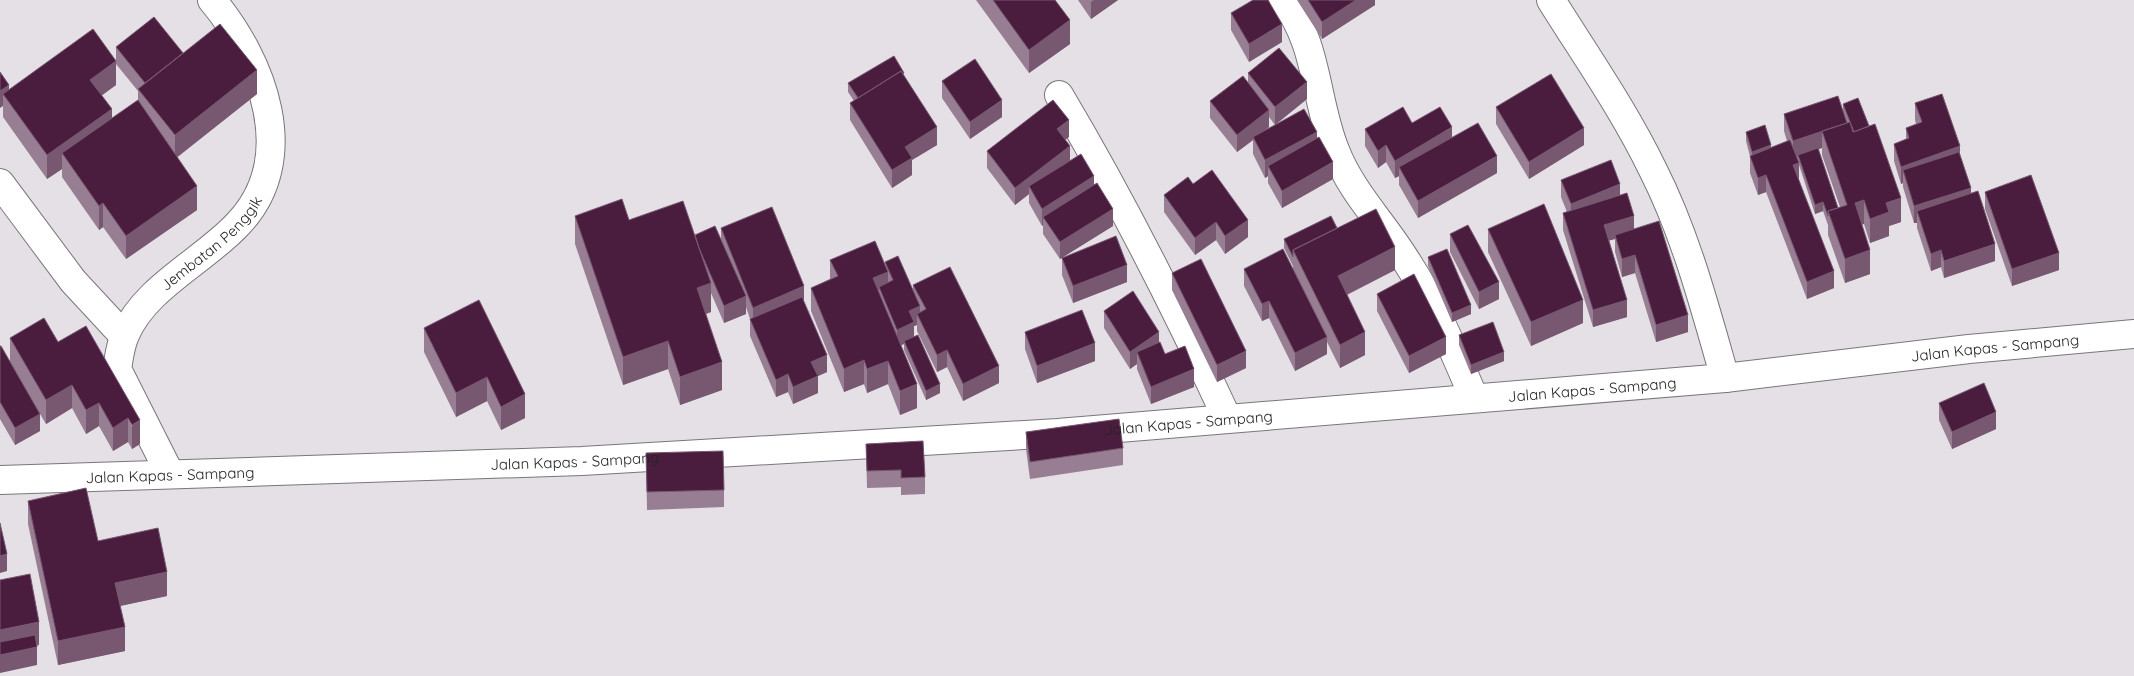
<svg xmlns="http://www.w3.org/2000/svg" width="2134" height="676" font-family="Quicksand,sans-serif">
  <style>
    .lines { fill: none; stroke-linecap: round; stroke-linejoin: round }
    .minor-casing { stroke: #79767b; stroke-width: 30 }
    .tertiary-casing { stroke: #79767b; stroke-width: 30 }
    .minor { stroke: #fff; stroke-width: 28 }
    .tertiary { stroke: #fff; stroke-width: 28 }
    .wall { fill: #977e92; fill-rule: evenodd }
    .shaded-wall { fill: #785871 }
    .building { fill: #4a1d3f; stroke: #785871 }
    .labels { text-anchor: middle; dominant-baseline: central; stroke-width: 5; stroke-linejoin: round; paint-order: stroke }
    .street-label { font-size: 15px; fill: #252426; stroke: #e4e0e6 }
  </style>
  <rect width="100%" height="100%" fill="#e4e0e6"/>
  <g class="lines">
    <defs>
      <g id="minor">
        <path d="M 1283,0 C 1318,42 1315,101 1335,150 C 1351,192 1384,224 1407,262 C 1435,305 1454,351 1474,398"/>
        <path d="M 1551,0 C 1586,56 1624,110 1653,170 C 1686,235 1705,308 1725,378"/>
        <path d="M 1059,95 C 1121,199 1176,308 1227,418"/>
        <path d="M 0,183 L 73,281 L 124,336"/>
        <path id="s1" d="M 170,474 L 117,369 C 119,358 120,346 125,335 C 144,288 205,260 238,224 C 301,158 262,60 212,0"/>
      </g>
      <g id="tertiary">
        <path id="s2" d="M 0,480 L 582,461 L 1058,433 L 1725,378 L 1969,349 L 2134,334"/>
      </g>
    </defs>
    <use href="#minor" class="minor-casing"/>
    <use href="#tertiary" class="tertiary-casing"/>
    <use href="#minor" class="minor"/>
    <use href="#tertiary" class="tertiary"/>
  </g>
  <path class="wall" d="M 976,0 L 1055,0 L 1070,44 L 1029,73 Z
    M 1078,0 L 1118,0 L 1091,19 Z
    M 1297,0 L 1375,0 L 1375,5 L 1322,39 Z
    M 1231,13 L 1282,42 L 1249,62 L 1231,30 Z
    M 116,47 L 183,53 L 257,94 L 177,157 L 197,210 L 126,259 L 103,227 L 99,230 L 62,177 L 62,169 L 47,179 L 3,117 L 3,106 L 0,72 L 9,90 L 116,61 ZM 116,64 L 138,91 L 138,100 L 112,118 L 102,95 L 116,85 Z
    M 1248,73 L 1307,99 L 1276,124 L 1317,138 L 1333,179 L 1282,208 L 1268,183 L 1268,176 L 1265,178 L 1253,154 L 1253,140 L 1237,152 L 1210,118 L 1210,101 L 1248,83 ZM 1269,117 L 1275,125 L 1267,129 L 1269,127 Z
    M 904,75 L 937,145 L 912,160 L 912,175 L 892,188 L 850,120 L 850,103 L 854,101 L 848,92 L 848,83 Z
    M 942,81 L 1002,117 L 970,139 L 942,98 Z
    M 1915,103 L 1960,156 L 1971,193 L 1995,261 L 1944,278 L 1941,267 L 1931,271 L 1917,228 L 1917,223 L 1914,223 L 1903,187 L 1903,183 L 1901,184 L 1894,161 L 1894,144 L 1906,139 L 1906,128 L 1916,124 L 1915,120 Z
    M 1843,104 L 1901,222 L 1889,226 L 1889,236 L 1870,243 L 1864,224 L 1862,224 L 1870,274 L 1845,283 L 1828,235 L 1828,225 L 1823,211 L 1815,214 L 1799,165 L 1799,180 L 1834,288 L 1807,299 L 1766,192 L 1758,195 L 1750,173 L 1750,156 L 1746,141 L 1746,132 L 1771,147 L 1787,141 L 1784,131 L 1784,114 L 1843,111 ZM 1822,148 L 1822,155 L 1840,207 L 1838,208 L 1818,149 Z
    M 1496,107 L 1584,145 L 1529,179 L 1496,124 Z
    M 1412,123 L 1452,137 L 1497,173 L 1418,218 L 1399,185 L 1399,176 L 1395,178 L 1386,162 L 1378,168 L 1365,146 L 1365,129 Z
    M 1069,137 L 1065,140 L 1070,161 L 1094,185 L 1113,226 L 1063,257 L 1127,282 L 1073,303 L 1062,275 L 1062,258 L 1060,259 L 1043,234 L 1043,225 L 1042,226 L 1029,203 L 1029,194 L 1015,205 L 987,168 L 987,151 Z
    M 1561,180 L 1620,195 L 1634,229 L 1688,332 L 1656,342 L 1635,273 L 1622,277 L 1615,252 L 1615,239 L 1609,240 L 1627,317 L 1593,327 L 1563,230 L 1563,213 L 1567,212 L 1561,197 Z
    M 1193,184 L 1248,237 L 1225,254 L 1216,240 L 1195,255 L 1164,212 L 1164,195 Z
    M 1985,192 L 2059,270 L 2012,286 L 1985,209 Z
    M 575,216 L 629,220 L 695,235 L 721,239 L 721,228 L 804,302 L 827,372 L 818,376 L 818,393 L 793,404 L 788,392 L 776,397 L 750,336 L 750,319 L 746,307 L 746,314 L 724,323 L 711,293 L 711,312 L 706,314 L 722,390 L 680,405 L 668,369 L 623,385 L 575,244 Z
    M 1337,228 L 1395,270 L 1347,295 L 1365,355 L 1340,368 L 1327,342 L 1327,354 L 1295,371 L 1269,318 L 1262,321 L 1244,286 L 1244,269 L 1293,268 L 1293,266 L 1284,248 L 1284,239 Z
    M 1488,229 L 1583,323 L 1531,346 L 1488,252 Z
    M 1450,234 L 1499,299 L 1479,309 L 1450,252 Z
    M 1428,257 L 1471,314 L 1452,322 L 1428,266 Z
    M 830,260 L 885,264 L 913,292 L 913,285 L 999,383 L 963,401 L 947,367 L 937,372 L 917,331 L 917,325 L 914,326 L 914,337 L 940,393 L 926,400 L 904,350 L 904,344 L 901,345 L 917,408 L 900,415 L 888,384 L 867,393 L 864,384 L 844,392 L 811,311 L 811,288 L 830,279 Z
    M 1172,273 L 1246,368 L 1217,382 L 1172,290 Z
    M 1377,294 L 1446,354 L 1409,373 L 1377,311 Z
    M 479,300 L 525,418 L 501,430 L 487,401 L 456,417 L 424,352 L 424,328 Z
    M 1104,311 L 1159,343 L 1165,354 L 1194,387 L 1151,404 L 1137,369 L 1137,364 L 1130,369 L 1104,328 Z
    M 86,326 L 140,444 L 132,449 L 128,442 L 113,451 L 99,426 L 86,434 L 72,408 L 46,424 L 40,414 L 40,431 L 15,445 L 0,419 L 0,346 L 10,361 L 10,338 L 58,342 Z
    M 1025,332 L 1095,361 L 1037,383 L 1025,349 Z
    M 1459,335 L 1504,361 L 1471,374 L 1459,345 Z
    M 1939,403 L 1996,429 L 1952,449 L 1939,420 Z
    M 1026,432 L 1123,448 L 1123,465 L 1030,479 L 1026,449 Z
    M 866,444 L 925,477 L 925,494 L 901,495 L 901,487 L 867,488 Z
    M 646,453 L 724,490 L 724,507 L 647,510 Z
    M 28,501 L 98,541 L 167,596 L 120,606 L 125,651 L 58,665 L 28,524 Z"/>
  <path class="shaded-wall" d="M 1094,0 L 1118,0 L 1091,19 L 1091,2 Z
    M 1356,0 L 1375,0 L 1375,5 L 1322,39 L 1322,22 Z
    M 1070,20 L 1070,44 L 1029,73 L 1029,50 Z
    M 1282,24 L 1282,42 L 1249,62 L 1249,44 Z
    M 116,61 L 116,85 L 90,104 L 90,80 Z
    M 257,70 L 257,94 L 175,159 L 175,135 Z
    M 1307,82 L 1307,99 L 1275,125 L 1275,107 Z
    M 9,85 L 9,101 L 3,94 L 3,106 L 0,108 L 0,91 Z
    M 1002,100 L 1002,117 L 970,139 L 970,122 Z
    M 112,109 L 112,133 L 62,153 L 62,169 L 47,179 L 47,155 Z
    M 1269,110 L 1269,127 L 1254,139 L 1253,137 L 1253,140 L 1237,152 L 1237,135 Z
    M 1069,120 L 1069,137 L 1057,146 L 1057,129 Z
    M 1847,123 L 1822,131 L 1822,148 L 1793,158 L 1793,141 Z
    M 937,127 L 937,145 L 912,160 L 912,175 L 892,188 L 892,170 L 905,147 Z
    M 1452,127 L 1452,145 L 1399,167 L 1399,176 L 1395,178 L 1395,161 Z
    M 1584,128 L 1584,145 L 1529,179 L 1529,162 Z
    M 1317,132 L 1317,149 L 1268,166 L 1268,176 L 1265,178 L 1265,160 Z
    M 1386,145 L 1386,162 L 1378,168 L 1378,151 Z
    M 1771,145 L 1771,155 L 1752,161 L 1752,152 Z
    M 1070,146 L 1070,163 L 1029,186 L 1029,194 L 1015,205 L 1015,188 Z
    M 1960,146 L 1960,163 L 1903,170 L 1903,183 L 1901,184 L 1901,167 Z
    M 1497,156 L 1497,173 L 1418,218 L 1418,201 Z
    M 1333,162 L 1333,179 L 1282,208 L 1282,191 Z
    M 1799,163 L 1799,180 L 1793,165 Z
    M 1766,175 L 1766,192 L 1758,195 L 1758,178 Z
    M 1094,176 L 1094,194 L 1043,217 L 1043,225 L 1042,226 L 1042,209 Z
    M 1620,184 L 1620,201 L 1571,221 L 1571,204 Z
    M 197,186 L 197,210 L 126,259 L 126,236 Z
    M 1971,188 L 1971,205 L 1917,211 L 1917,223 L 1914,223 L 1914,206 Z
    M 1901,198 L 1901,222 L 1889,226 L 1889,236 L 1870,243 L 1870,219 L 1886,203 Z
    M 1864,200 L 1864,224 L 1855,227 L 1855,203 Z
    M 1823,202 L 1823,211 L 1815,214 L 1815,205 Z
    M 103,203 L 103,227 L 99,230 L 99,206 Z
    M 1113,209 L 1113,226 L 1060,259 L 1060,242 Z
    M 1634,216 L 1634,233 L 1615,235 L 1615,239 L 1604,242 L 1604,225 Z
    M 1248,220 L 1248,237 L 1225,254 L 1225,236 Z
    M 1216,222 L 1216,240 L 1195,255 L 1195,238 Z
    M 1995,244 L 1995,261 L 1944,278 L 1944,261 Z
    M 1395,247 L 1395,270 L 1338,299 L 1338,276 Z
    M 1870,250 L 1870,274 L 1845,283 L 1845,259 Z
    M 1941,250 L 1941,267 L 1931,271 L 1931,254 Z
    M 2059,253 L 2059,270 L 2012,286 L 2012,269 Z
    M 1635,255 L 1635,273 L 1622,277 L 1622,259 Z
    M 1127,265 L 1127,282 L 1073,303 L 1073,286 Z
    M 1834,271 L 1834,288 L 1807,299 L 1807,282 Z
    M 888,272 L 888,295 L 879,287 L 879,300 L 873,278 Z
    M 1499,282 L 1499,299 L 1479,309 L 1479,292 Z
    M 711,283 L 711,312 L 697,317 L 697,288 Z
    M 804,286 L 804,303 L 753,325 L 753,308 Z
    M 746,296 L 746,314 L 724,323 L 724,306 Z
    M 1583,300 L 1583,323 L 1531,346 L 1531,322 Z
    M 1627,300 L 1627,317 L 1593,327 L 1593,310 Z
    M 1269,301 L 1269,318 L 1262,321 L 1262,304 Z
    M 1471,305 L 1471,314 L 1452,322 L 1452,313 Z
    M 920,306 L 920,320 L 917,314 L 917,325 L 914,326 L 914,340 L 904,341 L 904,344 L 897,347 L 897,330 L 909,311 Z
    M 1688,315 L 1688,332 L 1656,342 L 1656,325 Z
    M 1159,332 L 1159,349 L 1137,352 L 1137,364 L 1130,369 L 1130,352 Z
    M 1365,332 L 1365,355 L 1340,368 L 1340,345 Z
    M 1327,337 L 1327,354 L 1295,371 L 1295,353 Z
    M 1446,337 L 1446,354 L 1409,373 L 1409,356 Z
    M 668,341 L 668,369 L 623,385 L 623,357 Z
    M 1095,343 L 1095,361 L 1037,383 L 1037,366 Z
    M 947,350 L 947,367 L 937,372 L 937,355 Z
    M 1246,351 L 1246,368 L 1217,382 L 1217,365 Z
    M 1504,352 L 1504,361 L 1471,374 L 1471,365 Z
    M 827,355 L 827,372 L 818,376 L 818,393 L 793,404 L 793,387 L 811,362 Z
    M 864,360 L 864,384 L 844,392 L 844,369 Z
    M 888,361 L 888,384 L 867,393 L 867,369 Z
    M 722,362 L 722,390 L 680,405 L 680,377 Z
    M 999,366 L 999,383 L 963,401 L 963,384 Z
    M 1194,369 L 1194,387 L 1151,404 L 1151,387 Z
    M 788,374 L 788,392 L 776,397 L 776,380 Z
    M 487,377 L 487,401 L 456,417 L 456,393 Z
    M 917,384 L 917,408 L 900,415 L 900,391 Z
    M 940,384 L 940,393 L 926,400 L 926,391 Z
    M 72,385 L 72,408 L 46,424 L 46,400 Z
    M 525,394 L 525,418 L 501,430 L 501,407 Z
    M 99,403 L 99,426 L 86,434 L 86,410 Z
    M 1996,412 L 1996,429 L 1952,449 L 1952,432 Z
    M 40,414 L 40,431 L 15,445 L 15,428 Z
    M 128,418 L 128,442 L 113,451 L 113,428 Z
    M 140,420 L 140,444 L 132,449 L 132,425 Z
    M 7,554 L 7,571 L 0,573 L 0,556 Z
    M 167,572 L 167,596 L 115,607 L 115,583 Z
    M 39,622 L 39,645 L 0,654 L 0,630 Z
    M 125,627 L 125,651 L 58,665 L 58,641 Z
    M 37,647 L 37,665 L 0,673 L 0,655 Z"/>
  <path class="building" d="M 993,0 L 1055,0 L 1070,20 L 1029,50 Z
    M 1253,0 L 1268,0 L 1282,24 L 1249,44 L 1231,13 Z
    M 1308,0 L 1356,0 L 1322,22 Z
    M 154,17 L 183,53 L 145,83 L 116,47 Z
    M 220,24 L 257,70 L 175,135 L 138,89 Z
    M 93,29 L 116,61 L 90,80 L 112,109 L 47,155 L 3,94 Z
    M 1279,48 L 1307,82 L 1275,107 L 1248,73 Z
    M 894,56 L 904,73 L 903,74 L 901,71 L 858,98 L 848,83 Z
    M 975,59 L 1002,100 L 970,122 L 942,81 Z
    M 901,71 L 937,127 L 905,147 L 912,158 L 892,170 L 850,103 Z
    M 0,72 L 9,85 L 0,91 Z
    M 1551,74 L 1584,128 L 1529,162 L 1496,107 Z
    M 1243,76 L 1269,110 L 1237,135 L 1210,101 Z
    M 1942,94 L 1960,146 L 1901,167 L 1894,144 L 1909,138 L 1906,128 L 1922,122 L 1915,103 Z
    M 1838,96 L 1847,123 L 1793,141 L 1784,114 Z
    M 1858,98 L 1869,126 L 1854,132 L 1843,104 Z
    M 138,100 L 197,186 L 126,236 L 103,203 L 99,206 L 62,153 Z
    M 1053,100 L 1069,120 L 1057,129 L 1070,146 L 1015,188 L 987,151 Z
    M 1403,107 L 1412,123 L 1440,107 L 1452,127 L 1395,161 L 1386,145 L 1378,151 L 1365,129 Z
    M 1304,109 L 1317,132 L 1265,160 L 1253,137 Z
    M 1850,122 L 1853,132 L 1875,124 L 1901,198 L 1886,203 L 1889,212 L 1870,219 L 1864,200 L 1855,203 L 1870,250 L 1845,259 L 1828,211 L 1847,205 L 1822,131 Z
    M 1478,123 L 1497,156 L 1418,201 L 1399,167 Z
    M 1765,125 L 1771,145 L 1752,152 L 1746,132 Z
    M 1319,137 L 1333,162 L 1282,191 L 1268,166 Z
    M 1790,140 L 1799,163 L 1793,165 L 1834,271 L 1807,282 L 1766,175 L 1758,178 L 1750,156 Z
    M 1818,148 L 1838,208 L 1828,211 L 1828,216 L 1823,202 L 1815,205 L 1798,155 Z
    M 1959,152 L 1971,188 L 1914,206 L 1903,170 Z
    M 1081,154 L 1094,176 L 1042,209 L 1029,186 Z
    M 1611,160 L 1620,184 L 1571,204 L 1561,180 Z
    M 1212,170 L 1248,220 L 1225,236 L 1216,222 L 1195,238 L 1164,195 L 1188,177 L 1193,184 Z
    M 2031,175 L 2059,253 L 2012,269 L 1985,192 Z
    M 1097,183 L 1113,209 L 1060,242 L 1043,217 Z
    M 1978,191 L 1995,244 L 1944,261 L 1941,250 L 1931,254 L 1917,211 Z
    M 1627,193 L 1634,216 L 1604,225 L 1627,300 L 1593,310 L 1563,213 Z
    M 622,199 L 629,220 L 683,201 L 711,283 L 697,288 L 722,362 L 680,377 L 668,341 L 623,357 L 575,216 Z
    M 1544,204 L 1583,300 L 1531,322 L 1488,229 Z
    M 772,207 L 804,286 L 753,308 L 721,228 Z
    M 1376,209 L 1395,247 L 1338,276 L 1365,332 L 1340,345 L 1293,250 Z
    M 1331,216 L 1337,228 L 1293,250 L 1293,257 L 1284,239 Z
    M 1659,221 L 1688,315 L 1656,325 L 1635,255 L 1622,259 L 1615,235 Z
    M 1468,225 L 1499,282 L 1479,292 L 1450,234 Z
    M 715,226 L 746,296 L 724,306 L 699,248 L 695,235 Z
    M 1116,236 L 1127,265 L 1073,286 L 1062,258 Z
    M 875,241 L 888,272 L 873,278 L 917,384 L 900,391 L 888,361 L 867,369 L 864,360 L 844,369 L 811,288 L 838,276 L 830,260 Z
    M 1283,249 L 1327,337 L 1295,353 L 1269,301 L 1262,304 L 1244,269 Z
    M 1447,249 L 1471,305 L 1452,313 L 1428,257 Z
    M 898,256 L 920,306 L 909,311 L 914,322 L 897,330 L 879,287 L 893,280 L 885,262 Z
    M 1201,259 L 1246,351 L 1217,365 L 1172,273 Z
    M 950,267 L 999,366 L 963,384 L 947,350 L 937,355 L 917,314 L 926,309 L 913,285 Z
    M 1414,274 L 1446,337 L 1409,356 L 1377,294 Z
    M 1133,291 L 1159,332 L 1130,352 L 1104,311 Z
    M 802,297 L 827,355 L 811,362 L 818,376 L 793,387 L 788,374 L 776,380 L 750,319 Z
    M 479,300 L 525,394 L 501,407 L 487,377 L 456,393 L 424,328 Z
    M 1082,310 L 1095,343 L 1037,366 L 1025,332 Z
    M 44,318 L 58,342 L 86,326 L 140,420 L 132,425 L 128,418 L 113,428 L 99,403 L 86,410 L 72,385 L 46,400 L 10,338 Z
    M 1493,322 L 1504,352 L 1471,365 L 1459,335 Z
    M 918,335 L 940,384 L 926,391 L 904,341 Z
    M 1160,342 L 1165,354 L 1185,346 L 1194,369 L 1151,387 L 1137,352 Z
    M 0,346 L 1,346 L 40,414 L 15,428 L 0,402 Z
    M 1984,383 L 1996,412 L 1952,432 L 1939,403 Z
    M 1119,419 L 1123,448 L 1030,462 L 1026,432 Z
    M 923,441 L 925,477 L 901,478 L 901,470 L 867,471 L 866,444 Z
    M 723,451 L 724,490 L 647,492 L 646,453 Z
    M 86,488 L 98,541 L 158,528 L 167,572 L 115,583 L 125,627 L 58,641 L 28,501 Z
    M 0,523 L 7,554 L 0,556 Z
    M 30,574 L 39,622 L 0,630 L 0,580 Z
    M 35,635 L 37,647 L 0,655 L 0,642 Z"/>
  <g class="labels">
    <g class="street-label">
      <text stroke="none"><textPath href="#s1" startOffset="280">Jembatan Penggik</textPath></text>
      <text stroke="none"><textPath href="#s2" startOffset="2000">Jalan Kapas - Sampang</textPath></text>
      <text stroke="none"><textPath href="#s2" startOffset="1595">Jalan Kapas - Sampang</textPath></text>
      <text stroke="none"><textPath href="#s2" startOffset="1190">Jalan Kapas - Sampang</textPath></text>
      <text stroke="none"><textPath href="#s2" startOffset="575">Jalan Kapas - Sampang</textPath></text>
      <text stroke="none"><textPath href="#s2" startOffset="170">Jalan Kapas - Sampang</textPath></text>
    </g>
  </g>
</svg>
